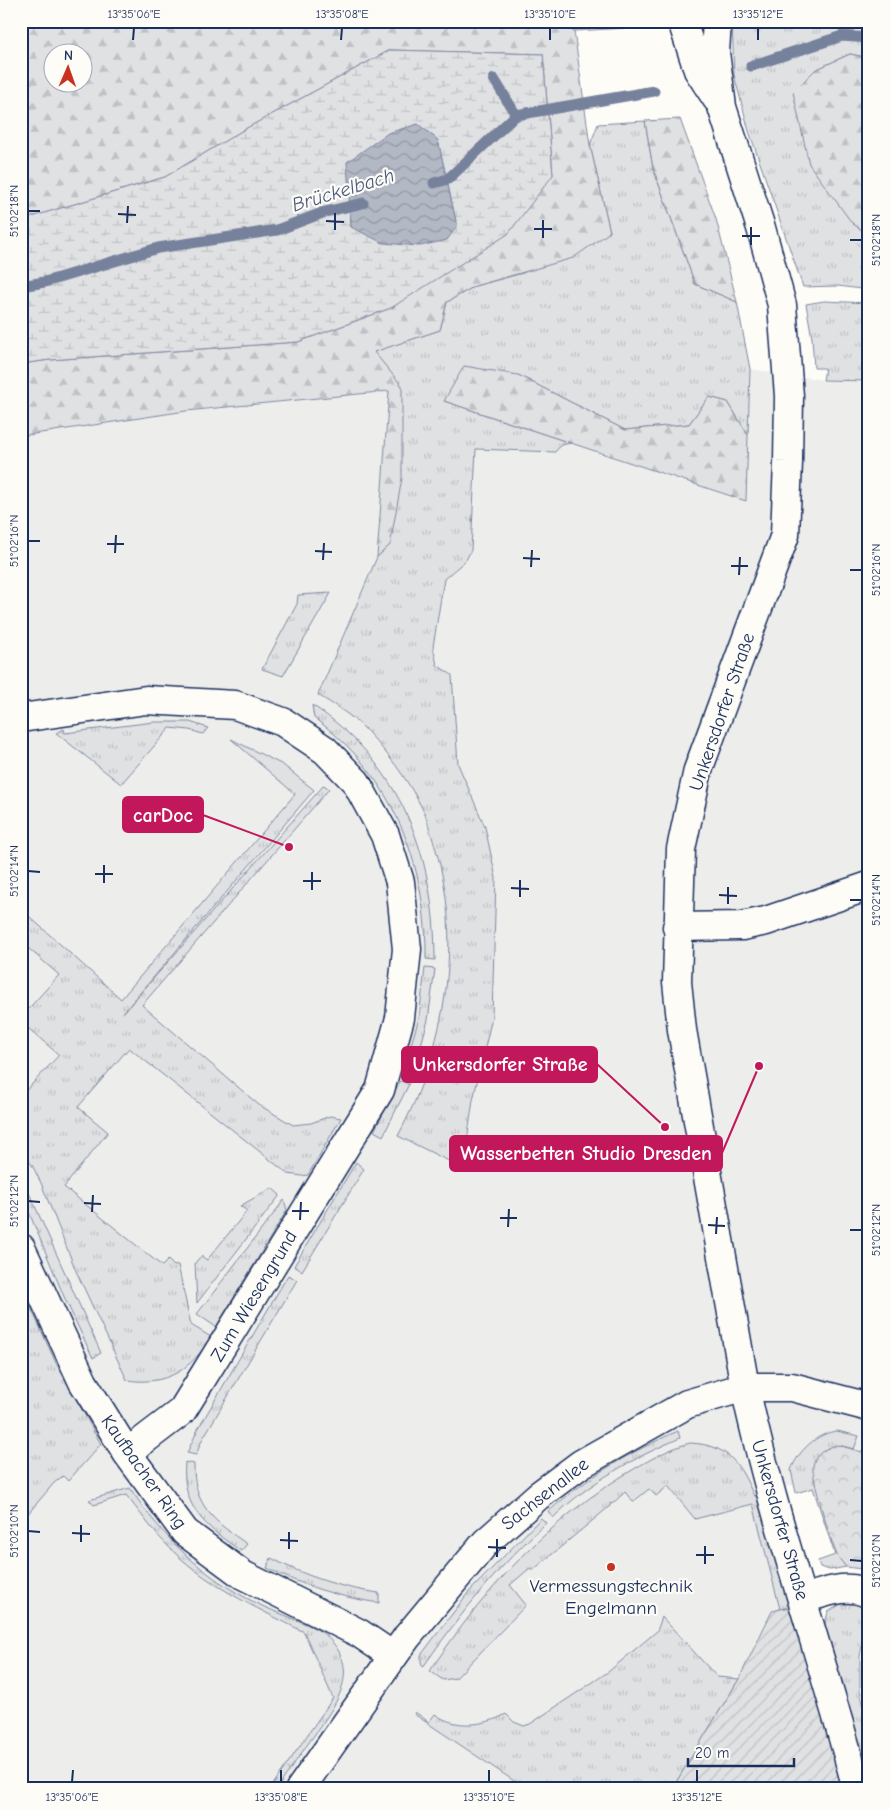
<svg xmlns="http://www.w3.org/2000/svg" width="890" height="1810" font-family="'Comic Neue',sans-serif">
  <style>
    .built { fill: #edeeec }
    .grass { fill: url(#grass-tufts); stroke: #7e88a0 }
    .forest { fill: url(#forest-firs); stroke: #7e88a0; fill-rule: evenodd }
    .wetland { fill: url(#wetland-marsh); stroke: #7e88a0; fill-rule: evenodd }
    .park { fill: url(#park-crowns); stroke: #7e88a0 }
    .garden { fill: url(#garden-furrows); stroke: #7e88a0 }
    .water { fill: url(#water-waves); stroke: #76819c }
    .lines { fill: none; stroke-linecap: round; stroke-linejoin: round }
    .stream { stroke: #76819c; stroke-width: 11 }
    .street-casing { stroke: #1b2f5e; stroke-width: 31 }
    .secondary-casing { stroke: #1b2f5e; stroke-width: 31 }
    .street { stroke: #fdfcf7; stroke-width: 28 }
    .secondary { stroke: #fdfcf7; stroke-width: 28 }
    .ticks { fill: none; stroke: #1b2f5e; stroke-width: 2 }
    .poi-dot { fill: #c8321e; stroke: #fdfcf7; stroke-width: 2 }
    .labels { text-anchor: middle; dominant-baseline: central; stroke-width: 4.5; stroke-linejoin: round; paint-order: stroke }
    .street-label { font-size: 19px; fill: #1b2f5e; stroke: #fdfcf7 }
    .poi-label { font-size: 19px; fill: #1b2f5e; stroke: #fdfcf7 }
    .water-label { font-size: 20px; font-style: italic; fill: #49587d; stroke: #fdfcf7 }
    .leader { fill: none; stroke: #c2185b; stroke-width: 2 }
    .callout-dot { fill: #c2185b; stroke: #fdfcf7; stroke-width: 2 }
    .callout { fill: #c2185b; stroke: #c2185b; stroke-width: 2 }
    .callout-label { font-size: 20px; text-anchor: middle; font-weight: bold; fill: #fff }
    .neatline { fill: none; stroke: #1b2f5e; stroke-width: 2 }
    .ticks-label { font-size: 12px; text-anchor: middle; fill: #1b2f5e }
  </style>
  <defs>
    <pattern id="grass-tufts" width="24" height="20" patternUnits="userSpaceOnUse" patternTransform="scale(1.25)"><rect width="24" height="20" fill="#e0e1e3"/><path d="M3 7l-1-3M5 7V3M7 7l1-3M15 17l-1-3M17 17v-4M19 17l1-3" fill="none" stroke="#c0c1c5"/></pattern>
    <pattern id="forest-firs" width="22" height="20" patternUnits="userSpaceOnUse" patternTransform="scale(1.25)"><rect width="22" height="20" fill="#e0e1e3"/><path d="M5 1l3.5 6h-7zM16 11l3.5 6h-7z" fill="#c0c1c5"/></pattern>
    <pattern id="wetland-marsh" width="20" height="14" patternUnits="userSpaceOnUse" patternTransform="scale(1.25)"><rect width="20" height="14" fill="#e0e1e3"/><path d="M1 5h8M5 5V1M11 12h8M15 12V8" fill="none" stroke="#c0c1c5"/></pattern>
    <pattern id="park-crowns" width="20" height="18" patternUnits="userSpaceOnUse" patternTransform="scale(1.25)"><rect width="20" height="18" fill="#e0e1e3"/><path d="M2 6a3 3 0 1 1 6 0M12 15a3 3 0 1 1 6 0" fill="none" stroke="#c0c1c5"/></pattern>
    <pattern id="garden-furrows" width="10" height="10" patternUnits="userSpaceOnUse" patternTransform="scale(1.25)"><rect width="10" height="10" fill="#e0e1e3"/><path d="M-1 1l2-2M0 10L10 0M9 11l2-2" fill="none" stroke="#c0c1c5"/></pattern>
    <pattern id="water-waves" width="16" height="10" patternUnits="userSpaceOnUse" patternTransform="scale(1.25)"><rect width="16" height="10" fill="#b3b8c5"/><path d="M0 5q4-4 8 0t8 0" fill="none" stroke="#9196a3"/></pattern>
  </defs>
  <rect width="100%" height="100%" fill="#fdfcf7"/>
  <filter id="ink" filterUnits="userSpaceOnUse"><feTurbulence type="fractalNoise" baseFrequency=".02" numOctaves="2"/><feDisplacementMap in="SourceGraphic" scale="10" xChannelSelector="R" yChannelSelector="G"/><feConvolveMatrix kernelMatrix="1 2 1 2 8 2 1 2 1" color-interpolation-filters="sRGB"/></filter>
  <g filter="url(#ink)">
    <path class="built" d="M 750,369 L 823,380 L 869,381 L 869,1454 L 850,1447 L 814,1479 L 754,1496 L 753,1504 L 780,1609 L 771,1611 L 739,1679 L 672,1789 L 21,1789 L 21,436 L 186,411 L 389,391 L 377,557 L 318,695 L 350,715 L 444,401 L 745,500 Z"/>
    <path class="grass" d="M 528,21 L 629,21 L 628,28 L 574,31 Z
      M 732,21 L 869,21 L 869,58 L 850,54 L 815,70 L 794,92 L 852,223 L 869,235 L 869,290 L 838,286 L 803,287 L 749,131 L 734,75 Z
      M 645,121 L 653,168 L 695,284 L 737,302 L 750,369 L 748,435 L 728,402 L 709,397 L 689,424 L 625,430 L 518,375 L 444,401 L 571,443 L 561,445 L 555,452 L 476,449 L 471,550 L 466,560 L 444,579 L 433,647 L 437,665 L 452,675 L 458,764 L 485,827 L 496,878 L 492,1017 L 473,1100 L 463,1168 L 398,1136 C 446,1046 465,939 433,840 C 429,829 427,817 422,808 C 407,778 387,752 364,728 C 351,715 334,705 318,695 L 377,557 L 390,545 L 402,386 L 373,352 L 440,330 L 447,302 L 475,286 L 523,273 L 610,232 L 590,145 L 598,124 Z
      M 824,301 L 869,303 L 869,381 L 823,380 L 825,368 L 814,368 L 812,338 L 806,304 Z
      M 331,593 L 283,676 L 262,669 L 297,604 L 298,595 Z
      M 312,705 C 402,764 435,857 435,960 L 426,959 C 427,865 393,774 314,718 Z
      M 154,722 L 190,722 L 208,728 L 203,734 L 189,730 L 170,728 L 121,784 L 56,733 L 64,729 L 65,733 Z
      M 231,739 L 283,765 L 314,790 L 123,1013 L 324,785 L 329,789 L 142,1005 L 259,1105 L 293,1125 L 311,1123 L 330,1116 L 341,1118 L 308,1175 L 302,1176 L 288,1174 L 129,1048 L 78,1107 L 108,1132 L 64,1187 L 162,1266 L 168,1260 L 174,1266 L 178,1265 L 191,1325 L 211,1337 C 191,1370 166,1386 127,1380 L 76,1271 L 41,1183 L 32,1165 L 21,1150 L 21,1096 L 59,1055 L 21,1022 L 21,1017 L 59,975 L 21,942 L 21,909 L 121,999 L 295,794 Z
      M 425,968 L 435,969 L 428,1020 L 412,1077 L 402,1074 L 419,1018 Z
      M 400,1081 L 409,1084 L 383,1136 L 374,1131 Z
      M 356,1162 L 364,1169 L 302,1271 L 294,1266 Z
      M 21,1175 L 101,1353 L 93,1358 L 65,1299 L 21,1193 Z
      M 272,1188 L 280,1195 L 197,1303 L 195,1263 L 201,1256 L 207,1260 L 247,1211 L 240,1206 Z
      M 284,1200 L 287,1210 L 216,1327 L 197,1314 Z
      M 288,1275 L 297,1280 L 202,1440 L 196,1455 L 187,1453 L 198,1429 Z
      M 21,1286 L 56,1363 L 101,1444 L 68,1481 L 63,1476 L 54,1483 L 21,1522 Z
      M 678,1431 L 680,1438 C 634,1458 589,1482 553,1518 L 548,1512 C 587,1477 630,1452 678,1431 Z
      M 837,1431 L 859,1436 L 854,1449 L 838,1445 L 814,1479 L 837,1555 L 846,1567 L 830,1570 L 820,1567 L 818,1561 L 835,1555 L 813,1488 L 796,1493 L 791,1470 C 798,1451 817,1433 837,1431 Z
      M 690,1443 C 729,1445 739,1463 754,1496 L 759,1495 L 794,1606 L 780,1609 L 753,1504 L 695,1519 L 668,1486 L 656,1496 L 649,1489 L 633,1502 L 625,1492 L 612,1504 L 610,1503 L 610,1506 L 532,1571 L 530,1568 L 510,1585 L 526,1605 L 456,1678 L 443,1680 L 430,1671 C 482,1592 551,1517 634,1469 C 651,1459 670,1448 690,1443 Z
      M 185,1462 L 194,1464 C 193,1506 215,1522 247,1544 L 241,1551 C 206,1527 181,1508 185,1462 Z
      M 130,1488 C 162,1537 203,1577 256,1603 C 278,1614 302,1620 323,1633 C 363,1667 339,1700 315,1734 C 302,1752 289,1771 277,1789 L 270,1789 L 333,1698 L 304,1632 C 255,1607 203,1584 165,1543 C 151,1529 139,1511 126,1495 L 94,1505 L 89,1500 Z
      M 541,1518 L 546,1523 C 499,1566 460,1614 423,1667 L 421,1662 L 421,1655 L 468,1593 Z
      M 271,1558 C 305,1576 341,1588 379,1593 L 379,1603 C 339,1597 303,1586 267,1568 Z
      M 853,1601 L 865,1606 L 868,1612 L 860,1657 L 860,1690 L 869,1730 L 869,1764 L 865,1765 L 823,1631 L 828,1612 L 844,1602 Z
      M 662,1617 L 717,1677 L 739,1679 L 672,1789 L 526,1789 L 414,1714 L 415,1712 L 429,1722 L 435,1714 C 455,1729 485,1726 506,1714 L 514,1722 L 524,1726 L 530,1724 L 608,1672 L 657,1631 Z"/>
    <path class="forest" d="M 21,21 L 528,21 L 574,31 L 590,145 L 610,232 L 573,258 L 475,286 L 447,302 L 440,330 L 374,352 L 402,386 L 402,478 L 390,545 L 377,557 L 389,391 L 186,411 L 21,436 L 21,364 L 50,360 L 298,342 L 391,308 L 553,175 L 543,54 L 390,50 L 245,129 L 165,177 L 21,220 ZM 52,52 L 82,52 L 82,82 L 52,82 Z
      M 850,54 L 869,58 L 869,235 L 852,223 L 809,164 L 793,92 L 815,70 Z
      M 680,119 L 716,219 L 737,302 L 695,284 L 653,168 L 645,121 Z
      M 464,366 L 518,375 L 625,430 L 689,424 L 709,397 L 728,402 L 748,435 L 746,501 L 444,401 Z"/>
    <path class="wetland" d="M 390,50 L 543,54 L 553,175 L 508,234 L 391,308 L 298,342 L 50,360 L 21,364 L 21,220 L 165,177 L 245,129 ZM 438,141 L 457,226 L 351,227 L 348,162 Z"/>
    <path class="park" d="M 838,1445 L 869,1454 L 869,1570 L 846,1567 C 843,1563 839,1559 837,1555 C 831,1542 811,1477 813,1466 C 815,1453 828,1447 838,1445 Z"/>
    <path class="garden" d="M 794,1606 L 844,1777 L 841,1789 L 672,1789 L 739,1679 L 772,1611 Z"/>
    <path class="water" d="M 418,124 L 438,140 L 457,226 L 447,240 L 420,246 L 383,243 L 351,227 L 347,162 L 388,133 Z"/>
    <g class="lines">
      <path class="stream" d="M 751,66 L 842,36 L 869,38
        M 494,79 L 516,115
        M 434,183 L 448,179 L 516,115 L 654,91
        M 21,286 L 45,282 L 158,248 L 277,230 L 325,212 L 363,203"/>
      <defs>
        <path id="street" d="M 21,718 L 146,700 L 235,705 L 283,722 L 325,750 L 356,782 L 385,835 L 400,882 L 407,949 L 400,1018 L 380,1090 L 182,1411 L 127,1453
          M 677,927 L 742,926 L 766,921 L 869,886
          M 21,1248 L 83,1382 L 127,1453 L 185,1532 L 243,1575 L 359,1633 L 393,1656
          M 803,1599 C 824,1593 848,1582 869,1594
          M 857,1789 C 822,1655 774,1523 745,1387 L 792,1387 L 869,1407"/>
        <path id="secondary" d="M 682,21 L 698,70 L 717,99
          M 300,1789 L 407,1637 L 486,1542 L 538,1496 L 581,1464 L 687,1404 L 745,1387 L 682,1030 L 677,982 L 681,849 L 698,770 L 785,535 L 788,462 L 789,396 L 782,305 L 761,228 L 722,107 L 715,52 L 717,21"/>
      </defs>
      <use href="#street" class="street-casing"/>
      <use href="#secondary" class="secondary-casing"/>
      <use href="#street" class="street"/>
      <use href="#secondary" class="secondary"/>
    </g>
  </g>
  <path class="ticks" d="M 133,40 L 134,28M 341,40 L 342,28M 550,40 L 550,28M 758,40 L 758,28M 28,211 L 40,211M 118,214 L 136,215M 326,221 L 344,222M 127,223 L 128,206M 534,229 L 552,229M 335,230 L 335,213M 742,236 L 760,236M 543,238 L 543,220M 850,240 L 862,240M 751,245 L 751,227M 28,541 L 40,541M 107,544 L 124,544M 315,551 L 332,552M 115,553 L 116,535M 523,558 L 540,559M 323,560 L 324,543M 731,566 L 748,566M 531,567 L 532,550M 850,570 L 862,570M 739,575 L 740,557M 28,871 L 40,872M 95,874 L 113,874M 303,881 L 321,881M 104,883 L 104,865M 511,888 L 529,889M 312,890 L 312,872M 719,895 L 737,896M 520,897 L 520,880M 850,900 L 862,900M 728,904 L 728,887M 28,1201 L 40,1202M 84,1203 L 101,1204M 292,1211 L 309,1211M 92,1212 L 93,1195M 500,1218 L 517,1218M 300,1220 L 301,1202M 708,1225 L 725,1226M 508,1227 L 509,1209M 850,1230 L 862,1230M 716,1234 L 717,1217M 28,1531 L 40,1532M 72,1533 L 90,1534M 280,1540 L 298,1541M 81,1542 L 81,1525M 488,1547 L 506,1548M 289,1549 L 289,1532M 696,1555 L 714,1555M 497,1557 L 497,1539M 850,1560 L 862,1561M 705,1564 L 705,1546M 72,1782 L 73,1770M 281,1782 L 281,1770M 489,1782 L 489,1770M 697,1782 L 697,1770"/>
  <circle class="poi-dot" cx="611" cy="1567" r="5"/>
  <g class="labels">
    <g class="street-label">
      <text transform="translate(722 712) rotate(-71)">Unkersdorfer Straße</text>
      <text transform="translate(254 1296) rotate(-59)">Zum Wiesengrund</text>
      <text transform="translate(144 1472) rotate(55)">Kaufbacher Ring</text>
      <text transform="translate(545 1494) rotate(-38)">Sachsenallee</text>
      <text transform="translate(780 1520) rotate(74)">Unkersdorfer Straße</text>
    </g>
    <g class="poi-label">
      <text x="611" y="1586">Vermessungstechnik<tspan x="611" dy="22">Engelmann</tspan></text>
    </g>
    <g class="water-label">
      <text transform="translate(343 190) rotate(-17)">Brückelbach</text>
    </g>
  </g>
  <path class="leader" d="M289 847L203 815M665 1127L597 1064M759 1066L722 1153"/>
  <g class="callout-dot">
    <circle cx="289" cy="847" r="5"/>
    <circle cx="665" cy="1127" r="5"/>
    <circle cx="759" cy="1066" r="5"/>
  </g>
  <g class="callout">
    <rect x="123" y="797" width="80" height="35" rx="5"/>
    <rect x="402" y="1047" width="195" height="35" rx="5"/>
    <rect x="450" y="1136" width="272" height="35" rx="5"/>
  </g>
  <g class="callout-label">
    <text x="163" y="822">carDoc</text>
    <text x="500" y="1071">Unkersdorfer Straße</text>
    <text x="586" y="1160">Wasserbetten Studio Dresden</text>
  </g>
  <rect width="890" height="1810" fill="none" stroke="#fdfcf7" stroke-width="55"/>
  <g transform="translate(68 68) rotate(2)"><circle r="24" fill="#fdfcf7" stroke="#a3aaba"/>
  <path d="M0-4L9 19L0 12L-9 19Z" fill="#c8321e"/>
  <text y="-8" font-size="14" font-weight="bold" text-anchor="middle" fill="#1b2f5e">N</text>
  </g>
  <path d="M688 1758v8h106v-8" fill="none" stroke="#1b2f5e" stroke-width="2.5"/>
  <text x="695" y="1758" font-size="15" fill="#1b2f5e" stroke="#fdfcf7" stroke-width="4" paint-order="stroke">20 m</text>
  <rect x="28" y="28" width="834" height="1754" class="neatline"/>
  <g class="ticks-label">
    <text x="134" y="18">13°35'06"E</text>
    <text x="342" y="18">13°35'08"E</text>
    <text x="550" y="18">13°35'10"E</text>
    <text x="758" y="18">13°35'12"E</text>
    <text transform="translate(14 211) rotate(-90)" y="4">51°02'18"N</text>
    <text transform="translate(876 240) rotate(-90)" y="4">51°02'18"N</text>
    <text transform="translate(14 541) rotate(-90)" y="4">51°02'16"N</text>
    <text transform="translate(876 570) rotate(-90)" y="4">51°02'16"N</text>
    <text transform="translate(14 871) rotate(-90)" y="4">51°02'14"N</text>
    <text transform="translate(876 900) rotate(-90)" y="4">51°02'14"N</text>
    <text transform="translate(14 1201) rotate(-90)" y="4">51°02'12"N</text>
    <text transform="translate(876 1230) rotate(-90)" y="4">51°02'12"N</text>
    <text transform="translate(14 1531) rotate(-90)" y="4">51°02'10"N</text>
    <text transform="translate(876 1561) rotate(-90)" y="4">51°02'10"N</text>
    <text x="72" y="1801">13°35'06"E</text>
    <text x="281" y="1801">13°35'08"E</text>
    <text x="489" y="1801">13°35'10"E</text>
    <text x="697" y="1801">13°35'12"E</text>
  </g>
</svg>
